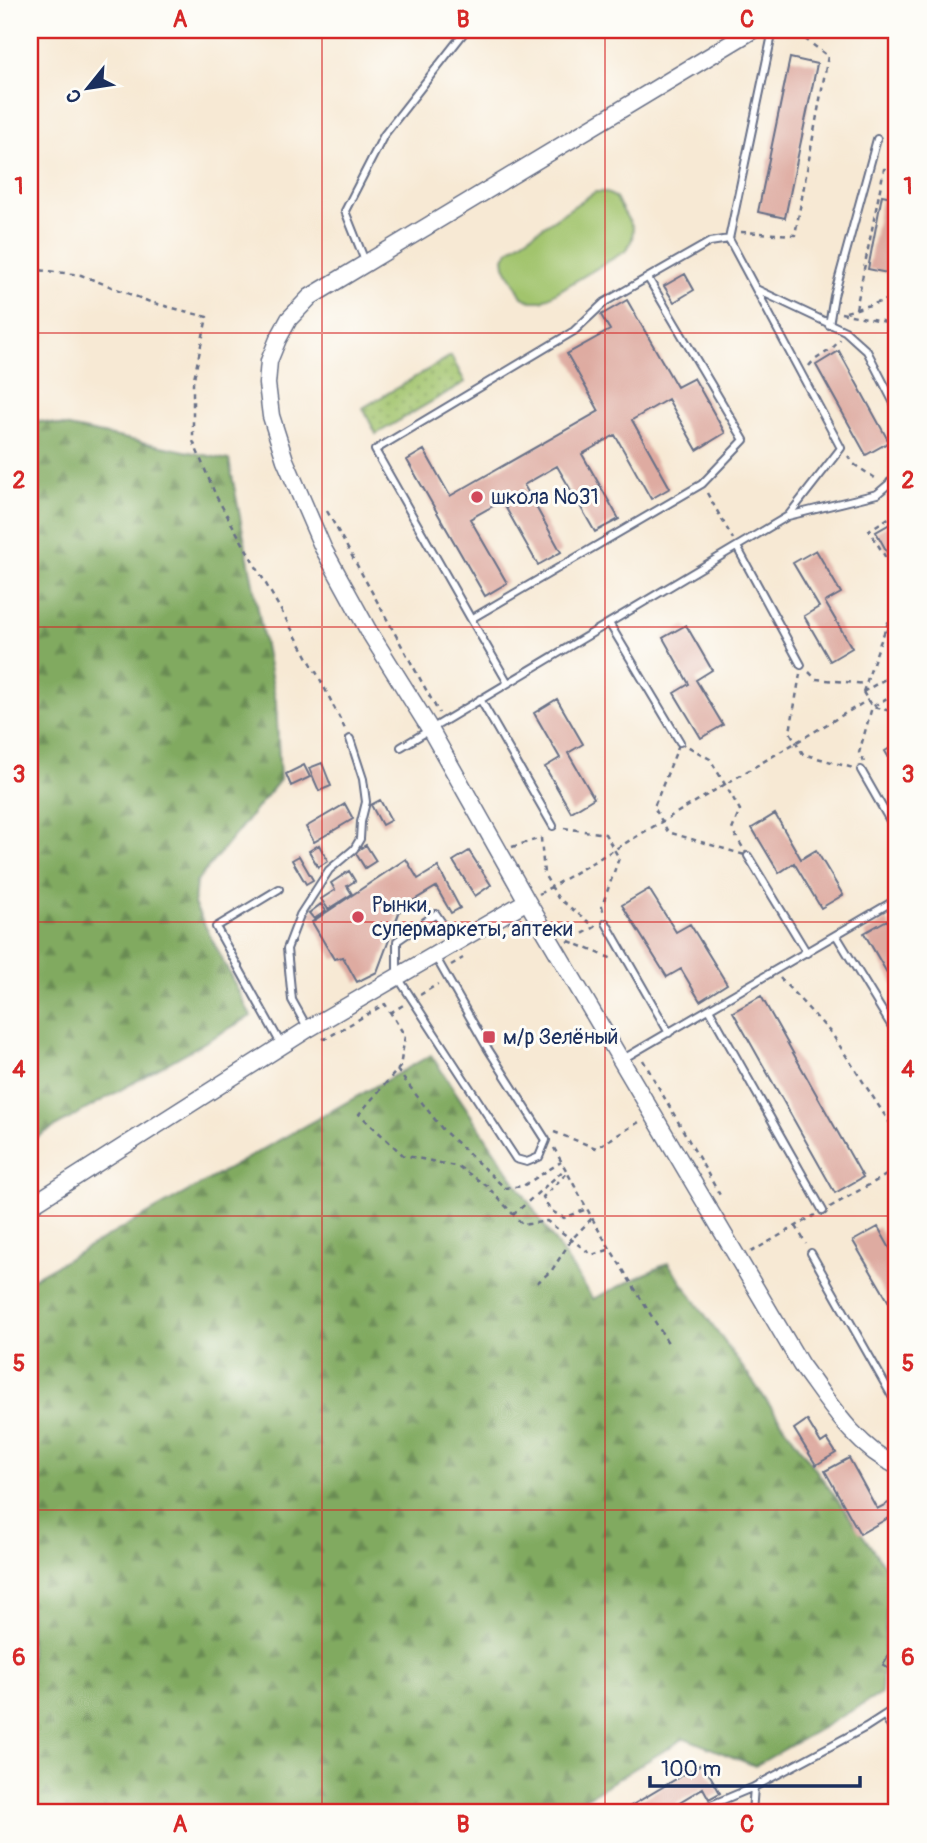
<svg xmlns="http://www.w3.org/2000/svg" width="927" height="1843" font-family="Pangolin,sans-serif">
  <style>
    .forest { fill: url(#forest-firs); stroke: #4e6c5f; stroke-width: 2 }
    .park { fill: url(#park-dots); stroke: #5e7a66; stroke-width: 2 }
    .pitch { fill: #a2c46d; stroke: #5e7a66; stroke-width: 2 }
    .building { fill: #deaba1 }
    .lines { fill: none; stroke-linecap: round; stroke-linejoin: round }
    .service-casing { stroke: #687087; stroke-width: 10 }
    .tertiary-casing { stroke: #687087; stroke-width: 19 }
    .path { stroke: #687087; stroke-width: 2.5; stroke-dasharray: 5 5; stroke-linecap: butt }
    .service { stroke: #fff; stroke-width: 6 }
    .tertiary { stroke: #fff; stroke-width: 16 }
    .grid { fill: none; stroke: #d62828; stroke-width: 2; stroke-opacity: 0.55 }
    .poi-dot { fill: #d1495b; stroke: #fdfcf7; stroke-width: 2.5 }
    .labels { text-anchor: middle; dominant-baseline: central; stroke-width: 6; stroke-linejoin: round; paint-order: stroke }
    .poi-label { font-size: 21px; fill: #1b2f5e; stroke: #fdfcf7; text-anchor: start }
    .neatline { fill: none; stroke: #d62828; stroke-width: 2.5 }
    .grid-label { font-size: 23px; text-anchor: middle; font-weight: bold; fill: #d62828 }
  </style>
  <defs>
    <pattern id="forest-firs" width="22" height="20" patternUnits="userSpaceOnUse" patternTransform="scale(1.75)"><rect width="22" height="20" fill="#81aa60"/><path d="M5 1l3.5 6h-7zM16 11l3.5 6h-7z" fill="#698b52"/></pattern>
    <pattern id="park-dots" width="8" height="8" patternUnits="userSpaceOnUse" patternTransform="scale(1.75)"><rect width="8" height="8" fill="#a2c46d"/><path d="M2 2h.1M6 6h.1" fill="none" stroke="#83a05d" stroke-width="1.8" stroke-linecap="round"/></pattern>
  </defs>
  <rect width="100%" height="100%" fill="#fdfcf7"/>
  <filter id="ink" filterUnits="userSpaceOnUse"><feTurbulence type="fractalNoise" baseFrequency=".0143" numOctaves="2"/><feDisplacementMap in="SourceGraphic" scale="14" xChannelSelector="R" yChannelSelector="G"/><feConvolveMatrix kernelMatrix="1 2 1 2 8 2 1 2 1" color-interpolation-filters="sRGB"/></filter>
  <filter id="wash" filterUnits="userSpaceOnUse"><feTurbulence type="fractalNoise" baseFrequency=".00686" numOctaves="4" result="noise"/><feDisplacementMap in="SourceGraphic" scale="28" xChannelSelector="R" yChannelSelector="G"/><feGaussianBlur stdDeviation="1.57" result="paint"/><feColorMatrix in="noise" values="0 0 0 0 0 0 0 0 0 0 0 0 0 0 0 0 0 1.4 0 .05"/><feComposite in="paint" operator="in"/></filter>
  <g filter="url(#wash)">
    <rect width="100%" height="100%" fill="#f7e9d4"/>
    <path class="forest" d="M 30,419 L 229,460 L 276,702 L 280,780 L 196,882 L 194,904 L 251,1016 L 30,1141 Z
      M 431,1055 L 593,1299 L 668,1263 L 889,1572 L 881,1694 L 755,1766 L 685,1738 L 561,1813 L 30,1813 L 30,1280 Z"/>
    <path class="park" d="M 451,356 L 465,382 L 376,434 L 363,408 Z"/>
    <path class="pitch" d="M 595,192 L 605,192 L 615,197 L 633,228 L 632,239 L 627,250 L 542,301 L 531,301 L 522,297 L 505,266 L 504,258 L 510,249 Z"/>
    <g id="blocks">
      <path class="building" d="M 790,58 L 817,64 L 785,218 L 758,212 Z
        M 882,195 L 897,198 L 897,275 L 868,269 Z
        M 685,274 L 694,290 L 674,302 L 664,286 Z
        M 627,300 L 677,387 L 694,378 L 725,433 L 697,450 L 668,399 L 632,420 L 670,488 L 651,499 L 615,435 L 582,454 L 619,519 L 595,532 L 557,466 L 524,485 L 561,552 L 538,565 L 502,501 L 470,519 L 507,583 L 485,596 L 407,460 L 424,450 L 450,496 L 599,411 L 567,354 L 610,330 L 601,315 Z
        M 839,351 L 889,442 L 866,455 L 816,365 Z
        M 897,520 L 897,570 L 876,532 Z
        M 816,550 L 841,593 L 825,602 L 852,648 L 830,661 L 804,616 L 819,607 L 793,563 Z
        M 686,625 L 712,670 L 696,680 L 723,725 L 701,738 L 674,693 L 689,684 L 663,638 Z
        M 557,699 L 583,744 L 568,753 L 594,798 L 571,812 L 545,767 L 560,758 L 534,713 Z
        M 897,744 L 897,772 L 885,751 Z
        M 322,763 L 331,786 L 319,791 L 309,768 Z
        M 304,765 L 310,777 L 291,786 L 286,774 Z
        M 380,800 L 391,820 L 382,825 L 371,805 Z
        M 345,804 L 353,819 L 314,842 L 306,827 Z
        M 775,814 L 801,859 L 816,850 L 843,895 L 821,908 L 794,863 L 779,873 L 752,828 Z
        M 319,845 L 328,861 L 318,867 L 309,851 Z
        M 366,845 L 376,861 L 365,868 L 355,852 Z
        M 469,851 L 491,885 L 475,896 L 453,861 Z
        M 299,856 L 313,880 L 306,884 L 292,860 Z
        M 406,859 L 418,879 L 438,867 L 460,908 L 451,913 L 436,887 L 401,908 L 377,972 L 357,982 L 343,957 L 334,959 L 312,922 Z
        M 349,871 L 355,881 L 347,886 L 352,894 L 328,909 L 321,899 L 335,890 L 331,883 Z
        M 649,889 L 676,932 L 690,924 L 727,984 L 700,1001 L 681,969 L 667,977 L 622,905 Z
        M 321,904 L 326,911 L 314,919 L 309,913 Z
        M 887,920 L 897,938 L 897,990 L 864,933 Z
        M 761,996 L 863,1177 L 835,1193 L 733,1012 Z
        M 878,1227 L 897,1261 L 897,1316 L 853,1241 Z
        M 807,1420 L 821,1443 L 827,1439 L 836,1453 L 816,1465 L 794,1429 Z
        M 849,1458 L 877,1509 L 894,1500 L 897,1506 L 897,1513 L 860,1534 L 825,1471 Z
        M 897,1543 L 897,1558 L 894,1559 L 889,1546 Z
        M 897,1643 L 897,1673 L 883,1665 Z
        M 703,1763 L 720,1793 L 709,1799 L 703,1788 L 661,1813 L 619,1813 Z
        M 717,1805 L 721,1813 L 700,1813 Z"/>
    </g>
  </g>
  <g filter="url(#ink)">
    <use href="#blocks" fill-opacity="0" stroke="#687087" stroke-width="2"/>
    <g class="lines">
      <defs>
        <path id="service" d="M 773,30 L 729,239 L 841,448 L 788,516
          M 365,261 L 345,211 L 384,135 L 463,34 L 464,30
          M 756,289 L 845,331 L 867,351 L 897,409
          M 829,325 L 834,296 L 877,139
          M 890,482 L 897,493
          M 737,547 L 801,665
          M 471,619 L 375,450 L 574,331 L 605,302 L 710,242 L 729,239
          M 609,623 L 680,742
          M 508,683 L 471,619 L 702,484 L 744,440 L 648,278
          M 480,699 L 553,826
          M 401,747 L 788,516 L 877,494 L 897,477
          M 861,770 L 897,833
          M 748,856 L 807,953
          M 279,889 L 216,927 L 281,1044
          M 606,923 L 669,1033
          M 836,935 L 897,1035
          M 435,956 L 488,1049 L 546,1140 L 539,1157 L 527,1162 L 516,1159 L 397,976 L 397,941 L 436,914 L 454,941
          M 709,1009 L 823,1211
          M 307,1027 L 292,1000 L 287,949 L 300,915 L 329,870 L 354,849 L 360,839 L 361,822 L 366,802 L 363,779 L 350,739
          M 623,1059 L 897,899
          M 811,1253 L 897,1405
          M 885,1716 L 897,1738
          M 692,1813 L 754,1787 L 866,1727 L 897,1707
          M 752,1813 L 754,1787"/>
        <path id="tertiary" d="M 753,30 L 310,297 L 289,319 L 278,339 L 269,361 L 267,384 L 271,416 L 285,460 L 323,548 L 368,630 L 430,729 L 527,901 L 801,1365 C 828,1401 855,1447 897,1466
          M 30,1206 L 308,1029 L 527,901"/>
      </defs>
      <use href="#service" class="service-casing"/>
      <use href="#tertiary" class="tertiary-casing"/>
      <path class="path" d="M 887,141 L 897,143
        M 741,232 L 795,235 L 828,56 L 793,30
        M 30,269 L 81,275 L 150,302 L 207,317 L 193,383 L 193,441 L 216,496 L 320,679 L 345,729
        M 856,309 L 884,169 L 897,171
        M 846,312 L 897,297
        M 841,313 L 897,324
        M 809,366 C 817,355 833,352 840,339
        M 848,456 L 855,465 L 878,480
        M 707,493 L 733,539
        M 327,511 L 439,713
        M 897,513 L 869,530 L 897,576
        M 886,630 L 897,643
        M 809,672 L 816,679 L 865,684
        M 800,674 L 790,732 L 803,754 L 853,768
        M 863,692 L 880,643 L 897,600
        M 863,692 L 872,707 L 897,712
        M 863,692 L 897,672
        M 680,742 L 710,759 L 740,810 L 732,830 L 748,856 L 668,832 L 654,807 Z
        M 864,762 L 859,753 L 872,707 L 897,692
        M 564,828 L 605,834 L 619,858 L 602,906 L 604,915
        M 512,847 L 541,838 L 544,874 L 558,898 L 595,927 L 568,942
        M 539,894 L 868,700
        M 569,941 L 615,960
        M 451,965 L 463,958
        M 780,978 L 832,1034 L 897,1134
        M 420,995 L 438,984
        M 390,1013 L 405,1004
        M 323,1038 L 325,1039 L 385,1004 L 405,1036 L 400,1067 L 359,1114 L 403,1155 L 459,1167 L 487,1186 L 523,1225 L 547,1221 L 592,1255 L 611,1249
        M 643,1060 L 721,1197
        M 397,1070 L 443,1130 L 505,1188 L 523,1186 L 561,1162
        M 554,1132 L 596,1148 L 639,1122
        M 554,1148 L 598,1229 L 670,1346
        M 566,1174 L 543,1197 L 550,1210 L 564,1218 L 587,1209
        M 830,1207 L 897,1169
        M 513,1215 L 565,1169
        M 796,1226 L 806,1244
        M 751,1252 L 815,1215
        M 537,1283 L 552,1270 L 572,1239 L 592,1218"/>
      <use href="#service" class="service"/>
      <use href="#tertiary" class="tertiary"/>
    </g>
  </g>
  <path class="grid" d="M 322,30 L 322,1813M 605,30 L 605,1813M 30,333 L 897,333M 30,627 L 897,627M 30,922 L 897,922M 30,1216 L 897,1216M 30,1510 L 897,1510"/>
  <g class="poi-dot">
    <circle cx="477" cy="497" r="7"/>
    <circle cx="358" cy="917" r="7"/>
    <rect x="482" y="1030" width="14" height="14" rx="3.5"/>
  </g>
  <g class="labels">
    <g class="poi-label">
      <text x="491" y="497">школа №31</text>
      <text x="372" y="905">Рынки,<tspan x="372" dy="24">супермаркеты, аптеки</tspan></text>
      <text x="503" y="1037">м/р Зелёный</text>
    </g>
  </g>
  <rect width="927" height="1843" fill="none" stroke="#fdfcf7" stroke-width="77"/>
  <g transform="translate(88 88) rotate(240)" stroke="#fdfcf7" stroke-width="5" paint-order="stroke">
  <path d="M0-5L12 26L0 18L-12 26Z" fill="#1b2f5e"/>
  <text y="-10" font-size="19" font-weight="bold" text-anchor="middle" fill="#1b2f5e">С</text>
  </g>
  <path d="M650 1776v10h210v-10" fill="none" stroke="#1b2f5e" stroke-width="3.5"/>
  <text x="661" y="1776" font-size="21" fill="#1b2f5e" stroke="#fdfcf7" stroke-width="5" paint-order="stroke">100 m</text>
  <rect x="38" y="38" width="850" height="1766" class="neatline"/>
  <g class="grid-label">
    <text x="180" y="27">A</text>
    <text x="463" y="27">B</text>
    <text x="747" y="27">C</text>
    <text x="19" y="194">1</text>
    <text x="908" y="194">1</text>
    <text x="19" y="488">2</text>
    <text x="908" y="488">2</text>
    <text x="19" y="782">3</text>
    <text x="908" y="782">3</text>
    <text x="19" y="1077">4</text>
    <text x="908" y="1077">4</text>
    <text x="19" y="1371">5</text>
    <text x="908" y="1371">5</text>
    <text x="19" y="1665">6</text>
    <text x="908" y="1665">6</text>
    <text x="180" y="1832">A</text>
    <text x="463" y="1832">B</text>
    <text x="747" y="1832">C</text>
  </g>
</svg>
